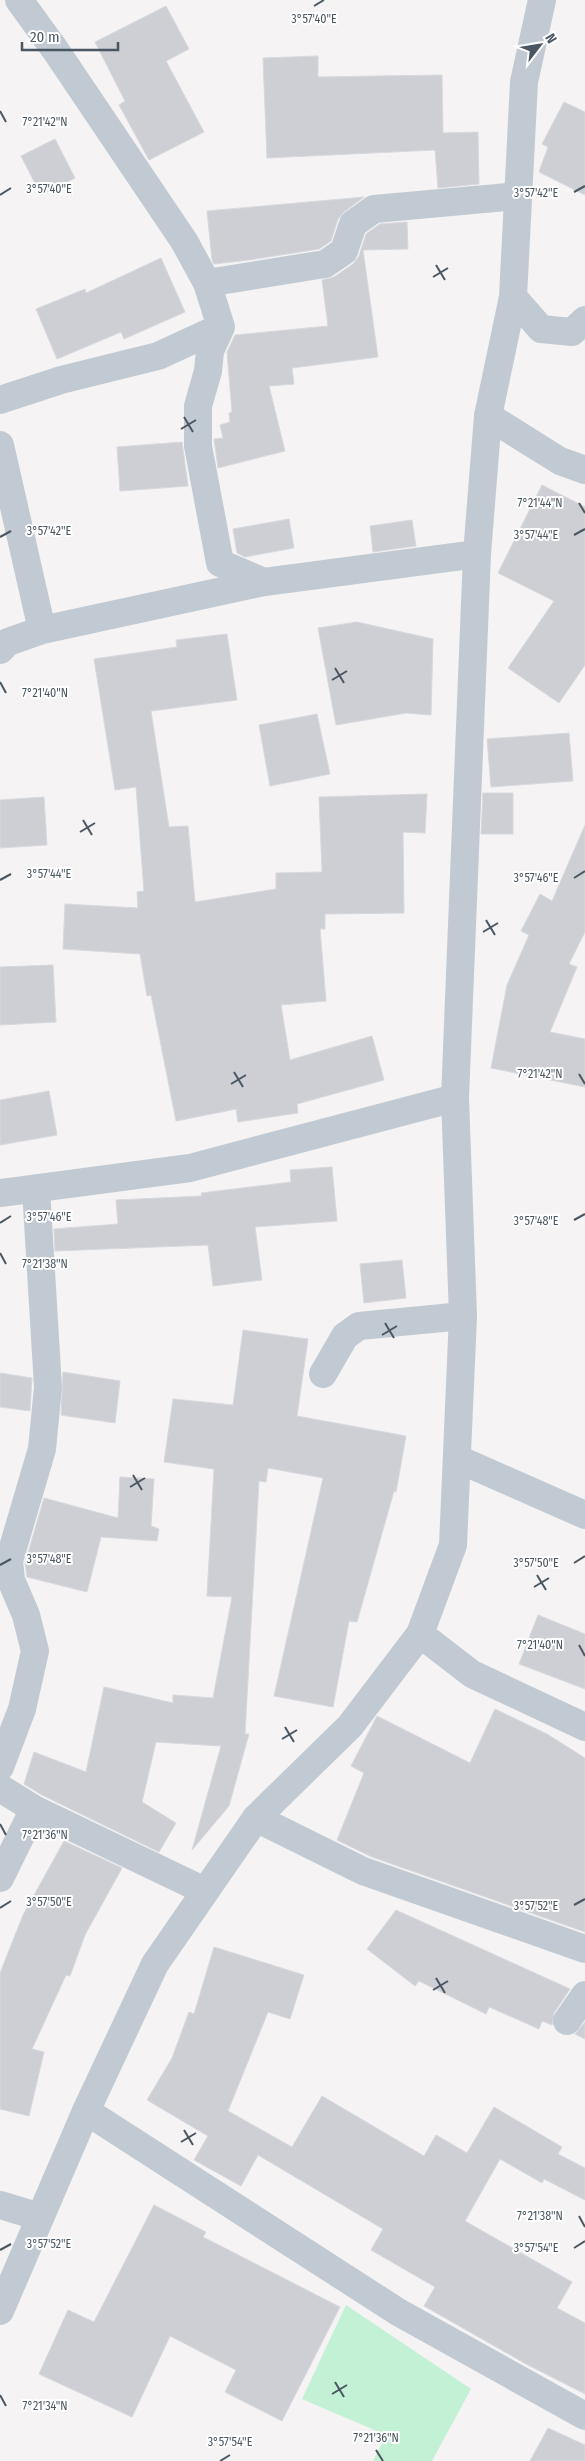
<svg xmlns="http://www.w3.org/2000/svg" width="585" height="2461" font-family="'Fira Sans Condensed',sans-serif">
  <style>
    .green { fill: #c3f1d5 }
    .building { fill: #cdcfd5; stroke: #d7d9de }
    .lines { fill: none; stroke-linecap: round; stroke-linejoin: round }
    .minor { stroke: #c1cad2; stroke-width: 28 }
    .tertiary { stroke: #c1cad2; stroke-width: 28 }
    .ticks { fill: none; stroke: #4a5661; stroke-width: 2 }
    .ticks-label { font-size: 12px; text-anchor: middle; fill: #4a5661; stroke: #fff; stroke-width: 4; stroke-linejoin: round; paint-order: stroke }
  </style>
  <rect width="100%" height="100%" fill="#f5f3f3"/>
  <path class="green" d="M 346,2305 L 471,2389 L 432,2461 L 373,2461 L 386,2435 L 302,2399 Z"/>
  <path class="building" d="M 166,6 L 189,49 L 166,61 L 204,132 L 149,160 L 119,105 L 125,101 L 95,42 Z
    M 318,56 L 318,77 L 442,75 L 443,133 L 478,132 L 479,184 L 438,188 L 435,150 L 267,158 L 263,58 Z
    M 564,102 L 585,112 L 585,195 L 539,172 L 548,147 L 542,144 Z
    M 55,139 L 75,178 L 41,195 L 21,156 Z
    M 364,197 L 344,212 L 338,219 L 331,241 L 319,249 L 249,260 L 214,264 L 212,260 L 207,211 Z
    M 407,222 L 408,249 L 363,250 L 378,357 L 292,368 L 294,384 L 269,386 L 285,451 L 218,468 L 214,439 L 223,438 L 220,425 L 230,422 L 229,413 L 232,412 L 227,352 L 235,335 L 328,326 L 322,280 L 334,277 L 353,264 L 359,256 L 366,234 L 380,224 Z
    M 161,258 L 185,312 L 124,339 L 121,332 L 57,359 L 36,309 L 85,289 L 86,293 Z
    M 182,442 L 188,486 L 120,491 L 117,447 Z
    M 542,485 L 585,507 L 585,665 L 559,703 L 508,668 L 554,601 L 498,573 Z
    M 289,519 L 294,548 L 245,557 L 237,553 L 233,529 Z
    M 412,520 L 416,546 L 373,552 L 370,526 Z
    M 357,622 L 433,639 L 431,715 L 406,713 L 336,725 L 318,628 Z
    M 227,634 L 237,700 L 151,711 L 169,827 L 188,826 L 195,902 L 276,889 L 276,873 L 322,872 L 319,797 L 427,794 L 425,833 L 403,832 L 404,913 L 325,914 L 325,929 L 320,929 L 326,1001 L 281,1005 L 290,1060 L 372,1036 L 384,1080 L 297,1104 L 298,1113 L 238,1122 L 236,1109 L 176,1121 L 151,995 L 147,996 L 140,954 L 63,949 L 65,904 L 138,908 L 137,892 L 144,891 L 136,787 L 115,790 L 94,659 L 177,647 L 176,640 Z
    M 317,714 L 330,774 L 270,786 L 259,725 Z
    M 569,733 L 573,781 L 491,787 L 487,739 Z
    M 483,793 L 513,793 L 513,834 L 481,834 Z
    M 44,797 L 47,845 L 0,848 L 0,800 Z
    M 585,825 L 585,932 L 569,964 L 577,967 L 550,1032 L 585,1039 L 585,1087 L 491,1068 L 507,985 L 529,935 L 521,931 L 540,894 L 552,901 Z
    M 53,965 L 56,1022 L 0,1025 L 0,967 Z
    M 49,1091 L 57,1135 L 0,1145 L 0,1100 Z
    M 332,1167 L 337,1221 L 255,1227 L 262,1280 L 213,1286 L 208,1245 L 55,1251 L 54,1229 L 118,1224 L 116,1200 L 202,1196 L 201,1193 L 291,1182 L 290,1170 Z
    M 402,1260 L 406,1298 L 364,1303 L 360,1264 Z
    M 243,1330 L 308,1339 L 297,1416 L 406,1436 L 396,1492 L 394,1491 L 357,1622 L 349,1621 L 333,1707 L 274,1696 L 323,1478 L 268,1468 L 266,1482 L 259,1481 L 245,1734 L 249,1734 L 229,1806 L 192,1850 L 221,1746 L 156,1742 L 142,1802 L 176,1823 L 159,1852 L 42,1795 L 24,1784 L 34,1752 L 86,1772 L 104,1687 L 173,1703 L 173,1695 L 213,1698 L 232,1597 L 207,1596 L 214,1469 L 164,1462 L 173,1399 L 233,1405 Z
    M 63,1372 L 120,1381 L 115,1423 L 61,1415 Z
    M 0,1373 L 32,1378 L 30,1411 L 0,1407 Z
    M 120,1477 L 154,1479 L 151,1526 L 159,1529 L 157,1541 L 101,1537 L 87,1592 L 27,1577 L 25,1563 L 44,1498 L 118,1518 Z
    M 538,1615 L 585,1634 L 585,1689 L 519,1664 Z
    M 495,1709 L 547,1734 L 585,1758 L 585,1932 L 372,1857 L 337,1840 L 364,1773 L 351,1766 L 377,1716 L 470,1763 Z
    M 64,1841 L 122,1868 L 85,1935 L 70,1976 L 66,1975 L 32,2049 L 44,2052 L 29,2116 L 0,2109 L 0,1973 L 23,1915 Z
    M 396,1910 L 570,1989 L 554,2013 L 552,2025 L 542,2021 L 539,2029 L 489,2007 L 486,2014 L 419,1981 L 415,1986 L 367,1949 Z
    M 214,1947 L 304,1975 L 290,2019 L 268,2012 L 228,2111 L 292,2147 L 322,2096 L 424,2156 L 436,2135 L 467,2153 L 494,2107 L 562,2147 L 558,2154 L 585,2168 L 585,2200 L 544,2179 L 542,2183 L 500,2159 L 465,2221 L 572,2282 L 557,2308 L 585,2323 L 585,2394 L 526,2364 L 424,2306 L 435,2287 L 371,2250 L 383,2229 L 258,2155 L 241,2186 L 194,2160 L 208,2136 L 147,2100 L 172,2058 L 189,2012 L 194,2014 Z
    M 585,2022 L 585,2039 L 575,2034 Z
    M 154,2205 L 206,2232 L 203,2237 L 340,2307 L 282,2421 L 225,2392 L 236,2370 L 170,2336 L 132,2417 L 39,2374 L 68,2310 L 94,2322 Z
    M 548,2428 L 585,2445 L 585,2461 L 530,2461 Z"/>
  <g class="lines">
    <path class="minor" d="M 19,0 L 56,51 L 184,241 L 207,283 L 221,327 L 210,351 L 208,371 L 198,406 L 198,446 L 220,563 L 264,582
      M 207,283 L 325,264 L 344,251 L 353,224 L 374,209 L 518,196
      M 0,400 L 61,380 L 158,356 L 221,327
      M 488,416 L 560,461 L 585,470
      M 0,445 L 42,630
      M 0,650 L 8,642 L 42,630 L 264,582 L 477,554
      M 0,1193 L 190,1168 L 455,1098
      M 323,1374 L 345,1336 L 359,1326 L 463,1316
      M 458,1459 L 585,1515
      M 420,1634 L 472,1674 L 585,1727
      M 0,1767 L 22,1709 L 35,1651 L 26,1615 L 11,1580 L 9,1561 L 42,1449 L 48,1387 L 36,1189
      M 0,1788 L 34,1809 L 205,1891
      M 256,1818 L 363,1871 L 585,1949
      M 0,1878 L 34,1809
      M 567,2021 L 585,1995
      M 86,2111 L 398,2312 L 585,2416
      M 0,2205 L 40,2217"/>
    <path class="tertiary" d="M 513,297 L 541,329 L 572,332 L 585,320
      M 0,2311 L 86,2111 L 155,1964 L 256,1818 L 350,1726 L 420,1634 L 453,1545 L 463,1316 L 455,1098 L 477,554 L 488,416 L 513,297 L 524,82 L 542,0"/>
  </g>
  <path class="ticks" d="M 314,6 L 324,0M 0,111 L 6,122M 574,192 L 585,186M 0,195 L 11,188M 436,265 L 445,280M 433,277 L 448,268M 184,417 L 193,432M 181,429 L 196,420M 579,503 L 585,513M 574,535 L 585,529M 0,537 L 11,531M 335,668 L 344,683M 332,680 L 347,671M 0,682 L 6,693M 83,820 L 92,835M 80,832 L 95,823M 574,878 L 585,871M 0,880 L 11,874M 486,920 L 495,935M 483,932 L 498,923M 234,1072 L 243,1087M 579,1074 L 585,1084M 231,1084 L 246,1075M 574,1220 L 585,1214M 0,1223 L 11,1216M 0,1253 L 6,1264M 385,1323 L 394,1338M 382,1335 L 397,1326M 133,1475 L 142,1490M 130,1487 L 145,1478M 574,1563 L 585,1556M 0,1565 L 11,1559M 537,1575 L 546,1590M 534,1587 L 549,1578M 579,1645 L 585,1656M 285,1727 L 294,1742M 282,1739 L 297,1730M 0,1824 L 6,1835M 574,1905 L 585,1899M 0,1908 L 11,1901M 436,1978 L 445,1993M 433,1990 L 448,1981M 184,2130 L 193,2145M 181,2142 L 196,2133M 579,2216 L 585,2227M 574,2248 L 585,2241M 0,2250 L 11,2244M 335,2382 L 344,2397M 332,2394 L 347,2385M 0,2395 L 6,2406M 376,2450 L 383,2461M 220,2461 L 230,2455"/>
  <g class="ticks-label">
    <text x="314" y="23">3°57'40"E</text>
    <text x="45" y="126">7°21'42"N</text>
    <text x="49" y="193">3°57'40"E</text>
    <text x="536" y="197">3°57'42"E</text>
    <text x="540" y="507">7°21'44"N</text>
    <text x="49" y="535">3°57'42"E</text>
    <text x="536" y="539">3°57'44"E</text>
    <text x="45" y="697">7°21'40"N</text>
    <text x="49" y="878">3°57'44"E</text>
    <text x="536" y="882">3°57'46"E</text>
    <text x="540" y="1078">7°21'42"N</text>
    <text x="49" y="1221">3°57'46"E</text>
    <text x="536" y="1225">3°57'48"E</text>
    <text x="45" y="1268">7°21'38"N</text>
    <text x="49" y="1563">3°57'48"E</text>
    <text x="536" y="1567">3°57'50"E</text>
    <text x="540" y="1649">7°21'40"N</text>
    <text x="45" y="1839">7°21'36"N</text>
    <text x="49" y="1906">3°57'50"E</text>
    <text x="536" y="1910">3°57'52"E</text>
    <text x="540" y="2220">7°21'38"N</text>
    <text x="49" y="2248">3°57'52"E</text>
    <text x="536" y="2252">3°57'54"E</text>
    <text x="45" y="2410">7°21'34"N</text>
    <text x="376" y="2442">7°21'36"N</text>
    <text x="230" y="2446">3°57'54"E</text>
  </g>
  <g transform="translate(540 45) rotate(59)" stroke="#ffffff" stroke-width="4" paint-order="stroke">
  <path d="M0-4L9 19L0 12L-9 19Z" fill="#4a5661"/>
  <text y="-8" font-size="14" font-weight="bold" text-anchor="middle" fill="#4a5661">N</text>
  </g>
  <path d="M22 42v8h96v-8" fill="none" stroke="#4a5661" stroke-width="2.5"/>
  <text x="30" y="42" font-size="15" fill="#4a5661" stroke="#ffffff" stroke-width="4" paint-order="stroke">20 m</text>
</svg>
